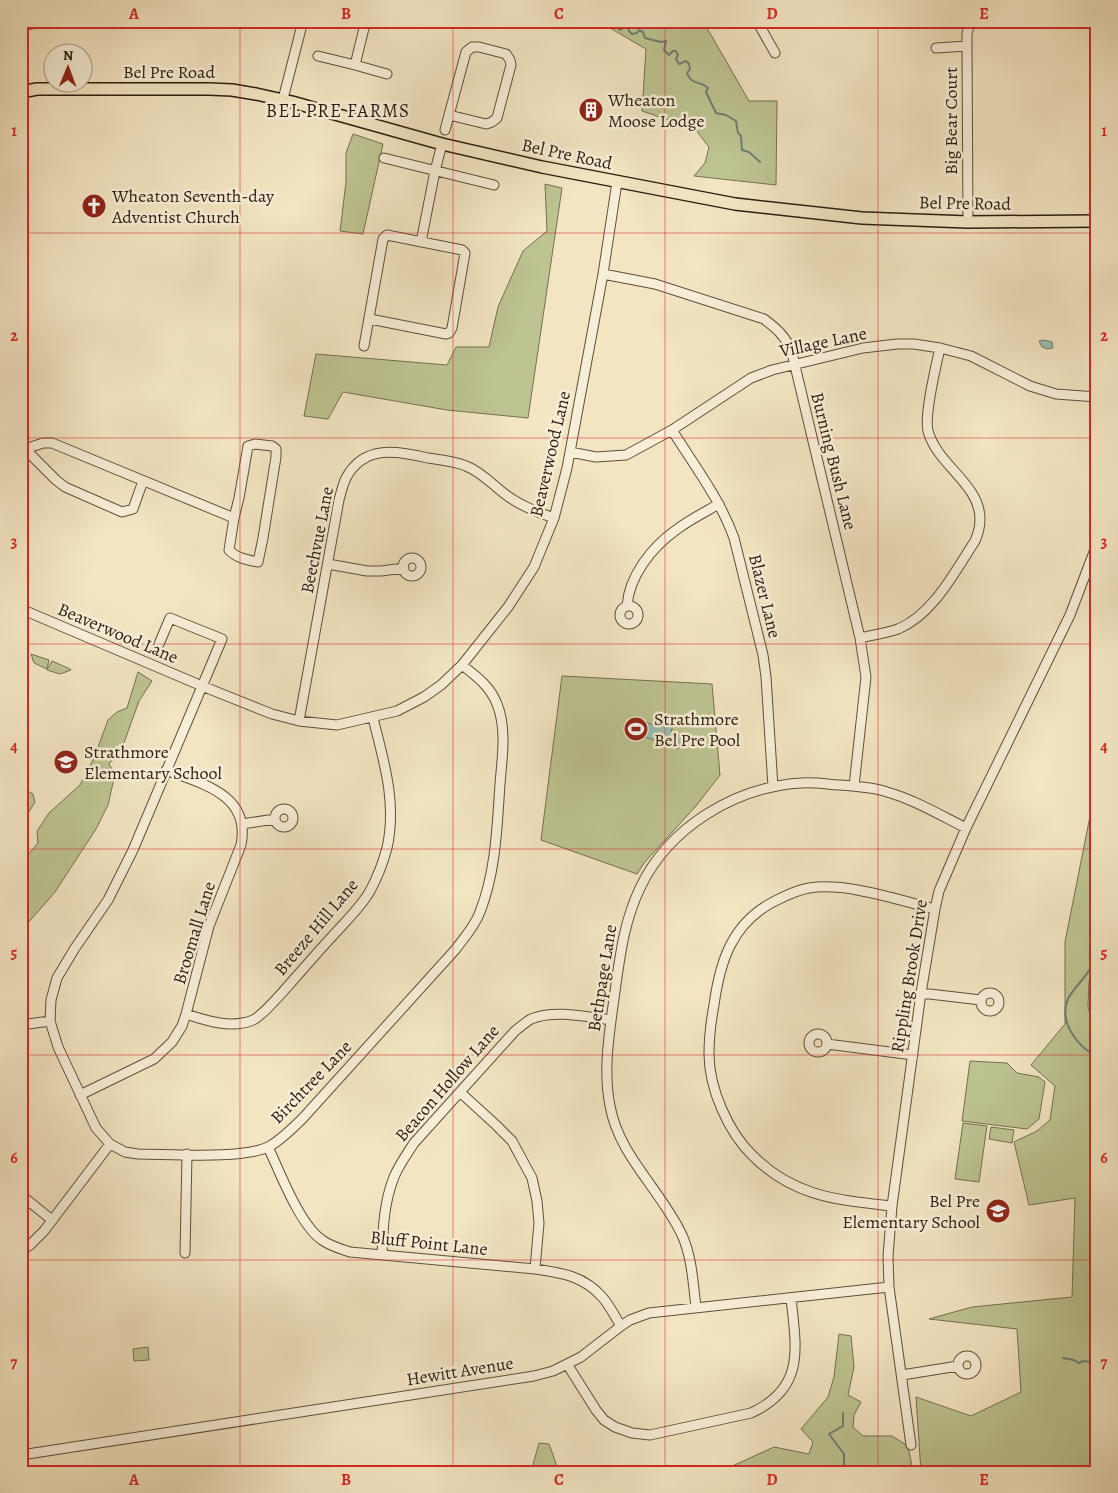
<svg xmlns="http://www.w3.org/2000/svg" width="1118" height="1493" font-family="Alegreya,serif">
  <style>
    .green { fill: #bdc492; stroke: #757051 }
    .water { fill: #9bbfb3; stroke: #6f7e72 }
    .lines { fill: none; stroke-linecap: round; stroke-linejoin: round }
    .stream { stroke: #6f7e72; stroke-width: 2 }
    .minor-casing { stroke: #5e4f3c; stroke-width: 11 }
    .major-casing { stroke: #2d1d10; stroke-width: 14 }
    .minor { stroke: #f7eed7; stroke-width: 9 }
    .major { stroke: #f3e5c2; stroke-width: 11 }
    .grid { fill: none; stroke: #d62828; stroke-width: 1; stroke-opacity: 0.55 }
    .labels { text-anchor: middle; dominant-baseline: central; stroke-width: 5; stroke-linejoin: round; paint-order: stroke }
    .street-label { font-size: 18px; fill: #2d1d10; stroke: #f7eed7 }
    .poi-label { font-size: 18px; fill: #2d1d10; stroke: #f7eed7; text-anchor: start }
    .neighbourhood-label { font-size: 19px; letter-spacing: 1px; fill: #2d1d10; stroke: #f7eed7 }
    .neatline { fill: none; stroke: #d62828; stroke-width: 2 }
    .grid-label { font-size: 16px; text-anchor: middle; font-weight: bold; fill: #d62828 }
  </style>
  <rect width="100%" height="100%" fill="#f3e5c2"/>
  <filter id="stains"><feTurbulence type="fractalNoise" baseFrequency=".004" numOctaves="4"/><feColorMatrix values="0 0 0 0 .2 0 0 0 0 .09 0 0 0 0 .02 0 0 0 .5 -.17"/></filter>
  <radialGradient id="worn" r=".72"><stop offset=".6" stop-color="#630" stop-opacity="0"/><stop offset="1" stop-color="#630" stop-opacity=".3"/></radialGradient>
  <path class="green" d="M 21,21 L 52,21 L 38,28 L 21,31 Z
    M 598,21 L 703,21 L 749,101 L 777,101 L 776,185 L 694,176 L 705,163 L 709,147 L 695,129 L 642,111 L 646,49 Z
    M 353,134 L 383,144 L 363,234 L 340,231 L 346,182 L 346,153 Z
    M 545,184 L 562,188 L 528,418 L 447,410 L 343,392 L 328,419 L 304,416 L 316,354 L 447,365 L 456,347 L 489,347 L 498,307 L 523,251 L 547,231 Z
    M 31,654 L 49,660 L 47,669 L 34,663 Z
    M 52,661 L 70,669 L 71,670 L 60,674 L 47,670 Z
    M 138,672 L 152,681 L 139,701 L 121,751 L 109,764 L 115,774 L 108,805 L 96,829 L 55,892 L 21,931 L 21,863 L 38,843 L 37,831 L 49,813 L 80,785 L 94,758 L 108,720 L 117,712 L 127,708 Z
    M 562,676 L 712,684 L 720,775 L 696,806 L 644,863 L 637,874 L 541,840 Z
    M 21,787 L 33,794 L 35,802 L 21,825 Z
    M 1097,791 L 1097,975 L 1089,981 L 1088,1006 L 1094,1034 L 1097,1035 L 1097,1472 L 921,1472 L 916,1397 L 971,1416 L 1021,1392 L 1017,1329 L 929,1319 L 972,1307 L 1072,1297 L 1075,1198 L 1029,1205 L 1014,1142 L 1037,1131 L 1050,1120 L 1055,1086 L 1031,1065 L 1065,1024 L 1065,942 L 1094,796 Z
    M 970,1061 L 1007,1063 L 1017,1073 L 1039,1077 L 1045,1082 L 1039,1119 L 1027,1129 L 962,1121 Z
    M 963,1123 L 987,1126 L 979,1182 L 955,1179 Z
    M 991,1127 L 1014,1130 L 1012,1143 L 989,1139 Z
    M 839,1334 L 851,1336 L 854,1367 L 848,1395 L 861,1402 L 854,1415 L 853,1427 L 863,1436 L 892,1436 L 908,1446 L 913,1472 L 716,1472 L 728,1468 L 774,1447 L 809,1454 L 813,1442 L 801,1429 L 828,1397 L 834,1377 Z
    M 148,1347 L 149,1360 L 134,1361 L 133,1349 Z
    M 539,1443 L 549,1444 L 559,1472 L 531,1472 Z"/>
  <path class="water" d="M 1044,340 L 1052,342 L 1053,348 L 1047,349 L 1042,347 L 1039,341 Z
    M 663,715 L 675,719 L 671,732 L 683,737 L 678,749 L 640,735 L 645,722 L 659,727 Z"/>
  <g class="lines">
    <path class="stream" d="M 609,21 L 611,24 L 620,23 L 618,28 L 620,30 L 625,27 L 628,28 L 629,31 L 632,34 L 637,33 L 639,30 L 643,32 L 645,38 L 661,42 L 666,41 L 664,50 L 669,55 L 673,51 L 676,51 L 678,55 L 676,59 L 679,64 L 686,61 L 689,64 L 690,69 L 687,73 C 691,85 701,81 708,88 L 706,92 L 716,113 L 726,115 L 736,121 L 738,133 L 741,136 L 742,150 L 749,152 L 760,162
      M 1097,943 C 1095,952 1094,962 1090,969 C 1084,979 1075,987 1069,997 C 1057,1021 1077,1046 1097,1057
      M 1063,1358 L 1074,1360 L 1079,1363 L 1083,1361 L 1097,1363
      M 843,1413 L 843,1426 L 829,1434 L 844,1454 L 844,1471 L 843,1472"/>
    <defs>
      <path id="minor" d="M 353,21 L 365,24 L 365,21
        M 757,21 L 775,53
        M 472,47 L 479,47 L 506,54 L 510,60 L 511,65 L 497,118 L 492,122 L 486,124 L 449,115 L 466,52 Z
        M 936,48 L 967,46
        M 318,56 L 355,65 L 365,24
        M 355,65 L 387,74
        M 283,99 L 303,21
        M 445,130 L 449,115
        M 384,158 L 494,185
        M 968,222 L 967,46 L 967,33 L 971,21
        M 421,242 L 435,171 L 442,144
        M 603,274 L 655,284 L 764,319 C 776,328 784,335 791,349 L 860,638 L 866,677 L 854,786
        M 364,346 L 383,239 L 387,235 L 462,250 L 465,253 L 452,328 L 449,333 L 446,334 L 370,319
        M 672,430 C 694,465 720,499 734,538 L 763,655 L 766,677 L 773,787
        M 255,444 L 272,446 L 276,449 L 276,457 L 263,538 L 258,562 C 248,560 236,558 229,550 L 234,518 L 239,498 L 248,446 Z
        M 21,445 L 25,449 L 43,443 L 52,443 L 234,518
        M 25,449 L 56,480 L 65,487 L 122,512 L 133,509 L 143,481
        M 570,452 L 596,457 L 626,455 L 672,430 L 751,378 L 772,370 L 863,348 L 897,344 L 914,344 L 940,348 L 971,356 L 1030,386 L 1056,394 L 1097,397
        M403 567a9 9 0 1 1 18 0a9 9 0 1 1-18 0Z
        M 328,564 L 367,571 L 381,571 L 404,568
        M620 615a9 9 0 1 1 18 0a9 9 0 1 1-18 0Z
        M 627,606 C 629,576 652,547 676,530 C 689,520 705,512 719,504
        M 21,609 L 202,686 L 272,714 L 299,721 L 337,725 L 397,711 L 424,697 L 441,685 L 462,665 L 508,607 L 534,567 L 554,518 L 567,468 L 603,274 L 617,182
        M 860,638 C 873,635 886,633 898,629 C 933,615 955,571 975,541 C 978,534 980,526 980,519 C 980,484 937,465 928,431 C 924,415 936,366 940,348
        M 159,644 L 170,618 L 222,639 L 133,850 L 108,900 L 75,948 L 57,978 L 51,1000 L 50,1021 L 58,1047 L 96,1128 L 110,1144 L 125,1152 L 138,1154 C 170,1154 244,1160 270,1146 C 282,1139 293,1128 303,1118 L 455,950 C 464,938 475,926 480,912 C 496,871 497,827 500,784 C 502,758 507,729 497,704 C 490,686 476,676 462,665
        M 299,721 L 339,500 C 341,492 343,484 346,478 C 364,444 398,451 428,458 C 440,460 454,461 466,466 C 484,473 496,489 512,499 C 525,508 540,513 554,518
        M275 818a9 9 0 1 1 18 0a9 9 0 1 1-18 0Z
        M 242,824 L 275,819
        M981 1002a9 9 0 1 1 18 0a9 9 0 1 1-18 0Z
        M 921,993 L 981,1000
        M 186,1014 C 207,1021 232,1029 253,1020 C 264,1015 286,988 296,977 C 310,961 324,945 339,929 C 350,917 362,905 370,891 C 377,878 383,863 387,848 C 397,803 384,762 373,718
        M 21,1025 L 50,1021
        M809 1043a9 9 0 1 1 18 0a9 9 0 1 1-18 0Z
        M 827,1044 L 913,1055
        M 461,1093 L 496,1125 L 512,1141 L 532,1178 L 537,1201 L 539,1223 L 535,1269
        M 80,1095 L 154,1059 L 172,1042 L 182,1026 L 186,1014 L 209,926 L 241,845 C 251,795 203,784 166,770
        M 268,1147 C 280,1172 299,1224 322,1240 C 330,1246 341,1249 350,1252 L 535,1269 C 563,1273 584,1276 603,1298 C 610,1306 615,1317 621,1326
        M 21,1195 L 52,1220
        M 892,1206 C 838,1200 794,1197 753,1156 C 728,1132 709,1088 709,1054 C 709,1038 711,1021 714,1005 C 720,961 732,924 773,902 C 785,896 796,890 809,888 C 846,882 898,900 935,909
        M 21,1251 L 30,1245 L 44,1231 L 110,1144
        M 185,1253 L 187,1154
        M 382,1254 C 383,1228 384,1202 394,1177 C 399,1165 407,1154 414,1143 L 515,1031 C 520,1027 526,1022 531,1019 C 554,1009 588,1017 611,1020
        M 696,1307 C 693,1283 692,1257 682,1235 C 661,1190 619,1156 610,1106 C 602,1066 611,1024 616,984 C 621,949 625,920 640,888 C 669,827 735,787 801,783 C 813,782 826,784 838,785 C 854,786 872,787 887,792 C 915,800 940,815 966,828
        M958 1365a9 9 0 1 1 18 0a9 9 0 1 1-18 0Z
        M 567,1364 L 596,1410 L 604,1420 L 615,1427 L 632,1433 L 650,1435 L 751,1413 C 806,1388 796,1347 791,1298
        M 902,1375 L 958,1366
        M 911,1445 L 889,1287 L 888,1256 L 892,1206 L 921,993 L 935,909 L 939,891 L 966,828 L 1070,615 L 1097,544
        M 21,1455 L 534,1376 L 553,1371 L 581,1357 L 621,1326 L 630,1320 L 649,1313 L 889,1287"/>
      <path id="major" d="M 21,92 L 37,89 L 209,89 L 232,90 L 256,94 L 292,102 L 442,144 L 542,167 L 735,204 L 862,218 L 888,219 L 968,222 L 1097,221"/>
    </defs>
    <use href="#minor" class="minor-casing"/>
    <use href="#major" class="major-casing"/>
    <use href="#minor" class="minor"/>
    <use href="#major" class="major"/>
  </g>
  <path class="grid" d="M 240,21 L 240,1472M 453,21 L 453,1472M 665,21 L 665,1472M 878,21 L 878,1472M 21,233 L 1097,233M 21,438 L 1097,438M 21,644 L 1097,644M 21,849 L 1097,849M 21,1055 L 1097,1055M 21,1260 L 1097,1260"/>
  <defs>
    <symbol id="building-disc" viewBox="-11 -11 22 22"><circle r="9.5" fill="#8f2418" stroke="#f7eed7"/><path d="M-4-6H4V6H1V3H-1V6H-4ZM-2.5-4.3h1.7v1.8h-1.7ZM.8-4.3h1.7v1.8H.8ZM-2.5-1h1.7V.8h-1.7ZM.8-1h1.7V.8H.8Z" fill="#fff"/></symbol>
    <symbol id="church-disc" viewBox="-11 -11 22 22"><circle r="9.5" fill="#8f2418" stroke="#f7eed7"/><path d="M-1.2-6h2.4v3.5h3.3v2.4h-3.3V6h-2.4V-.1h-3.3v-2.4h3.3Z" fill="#fff"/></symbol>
    <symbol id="stadium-disc" viewBox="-11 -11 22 22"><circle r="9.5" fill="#8f2418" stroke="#f7eed7"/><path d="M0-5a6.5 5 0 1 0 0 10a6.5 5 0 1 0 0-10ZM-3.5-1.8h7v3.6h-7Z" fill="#fff"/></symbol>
    <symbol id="school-disc" viewBox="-11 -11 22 22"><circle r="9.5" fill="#8f2418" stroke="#f7eed7"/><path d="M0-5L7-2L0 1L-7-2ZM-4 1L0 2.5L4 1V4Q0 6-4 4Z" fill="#fff"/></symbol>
  </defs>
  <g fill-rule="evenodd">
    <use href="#building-disc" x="577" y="96" width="28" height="28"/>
    <use href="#church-disc" x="80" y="192" width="28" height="28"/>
    <use href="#stadium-disc" x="622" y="715" width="28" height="28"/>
    <use href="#school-disc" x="52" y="748" width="28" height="28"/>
    <use href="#school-disc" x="984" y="1197" width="28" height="28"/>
  </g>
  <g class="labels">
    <g class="street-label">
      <text x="169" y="72">Bel Pre Road</text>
      <text transform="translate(951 121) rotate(-90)">Big Bear Court</text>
      <text transform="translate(567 154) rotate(12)">Bel Pre Road</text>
      <text transform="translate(965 203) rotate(1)">Bel Pre Road</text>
      <text transform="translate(823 342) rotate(-12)">Village Lane</text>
      <text transform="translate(550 454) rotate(-77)">Beaverwood Lane</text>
      <text transform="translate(834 461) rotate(76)">Burning Bush Lane</text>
      <text transform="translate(317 540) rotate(-79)">Beechvue Lane</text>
      <text transform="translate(765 596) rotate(76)">Blazer Lane</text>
      <text transform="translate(118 633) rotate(23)">Beaverwood Lane</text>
      <text transform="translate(316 927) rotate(-50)">Breeze Hill Lane</text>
      <text transform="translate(194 933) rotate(-73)">Broomall Lane</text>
      <text transform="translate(909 976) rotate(-81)">Rippling Brook Drive</text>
      <text transform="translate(602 978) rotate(-81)">Bethpage Lane</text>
      <text transform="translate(311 1082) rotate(-46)">Birchtree Lane</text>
      <text transform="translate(447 1083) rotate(-49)">Beacon Hollow Lane</text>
      <text transform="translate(429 1243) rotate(6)">Bluff Point Lane</text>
      <text transform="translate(460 1371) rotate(-9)">Hewitt Avenue</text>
    </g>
    <g class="poi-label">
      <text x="608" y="100">Wheaton<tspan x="608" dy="21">Moose Lodge</tspan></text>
      <text x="112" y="196">Wheaton Seventh-day<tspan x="112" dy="21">Adventist Church</tspan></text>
      <text x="654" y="719">Strathmore<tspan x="654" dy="21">Bel Pre Pool</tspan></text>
      <text x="84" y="752">Strathmore<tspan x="84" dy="21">Elementary School</tspan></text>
      <text x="980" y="1201" text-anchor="end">Bel Pre<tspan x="980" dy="21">Elementary School</tspan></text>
    </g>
    <g class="neighbourhood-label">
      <text x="338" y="111">BEL PRE FARMS</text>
    </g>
  </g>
  <rect width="1118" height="1493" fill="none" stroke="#f3e5c2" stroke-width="55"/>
  <g transform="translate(68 68) rotate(1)"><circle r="24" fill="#f7eed7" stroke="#a69a87"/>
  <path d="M0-4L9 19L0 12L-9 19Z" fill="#8f2418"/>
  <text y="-8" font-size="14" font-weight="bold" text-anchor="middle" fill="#2d1d10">N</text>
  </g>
  <rect x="28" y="28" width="1062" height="1438" class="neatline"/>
  <g class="grid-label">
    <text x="134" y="19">A</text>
    <text x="346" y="19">B</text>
    <text x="559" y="19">C</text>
    <text x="772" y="19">D</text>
    <text x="984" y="19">E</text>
    <text x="14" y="136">1</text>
    <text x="1104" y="136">1</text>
    <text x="14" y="341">2</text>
    <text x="1104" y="341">2</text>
    <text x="14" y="547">3</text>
    <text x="1104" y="547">3</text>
    <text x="14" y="752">4</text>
    <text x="1104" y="752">4</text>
    <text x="14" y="958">5</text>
    <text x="1104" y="958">5</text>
    <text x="14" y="1163">6</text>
    <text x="1104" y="1163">6</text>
    <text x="14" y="1368">7</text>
    <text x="1104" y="1368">7</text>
    <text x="134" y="1485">A</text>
    <text x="346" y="1485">B</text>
    <text x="559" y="1485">C</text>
    <text x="772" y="1485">D</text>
    <text x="984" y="1485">E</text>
  </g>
  <rect width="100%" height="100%" filter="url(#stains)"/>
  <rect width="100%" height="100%" fill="url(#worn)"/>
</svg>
